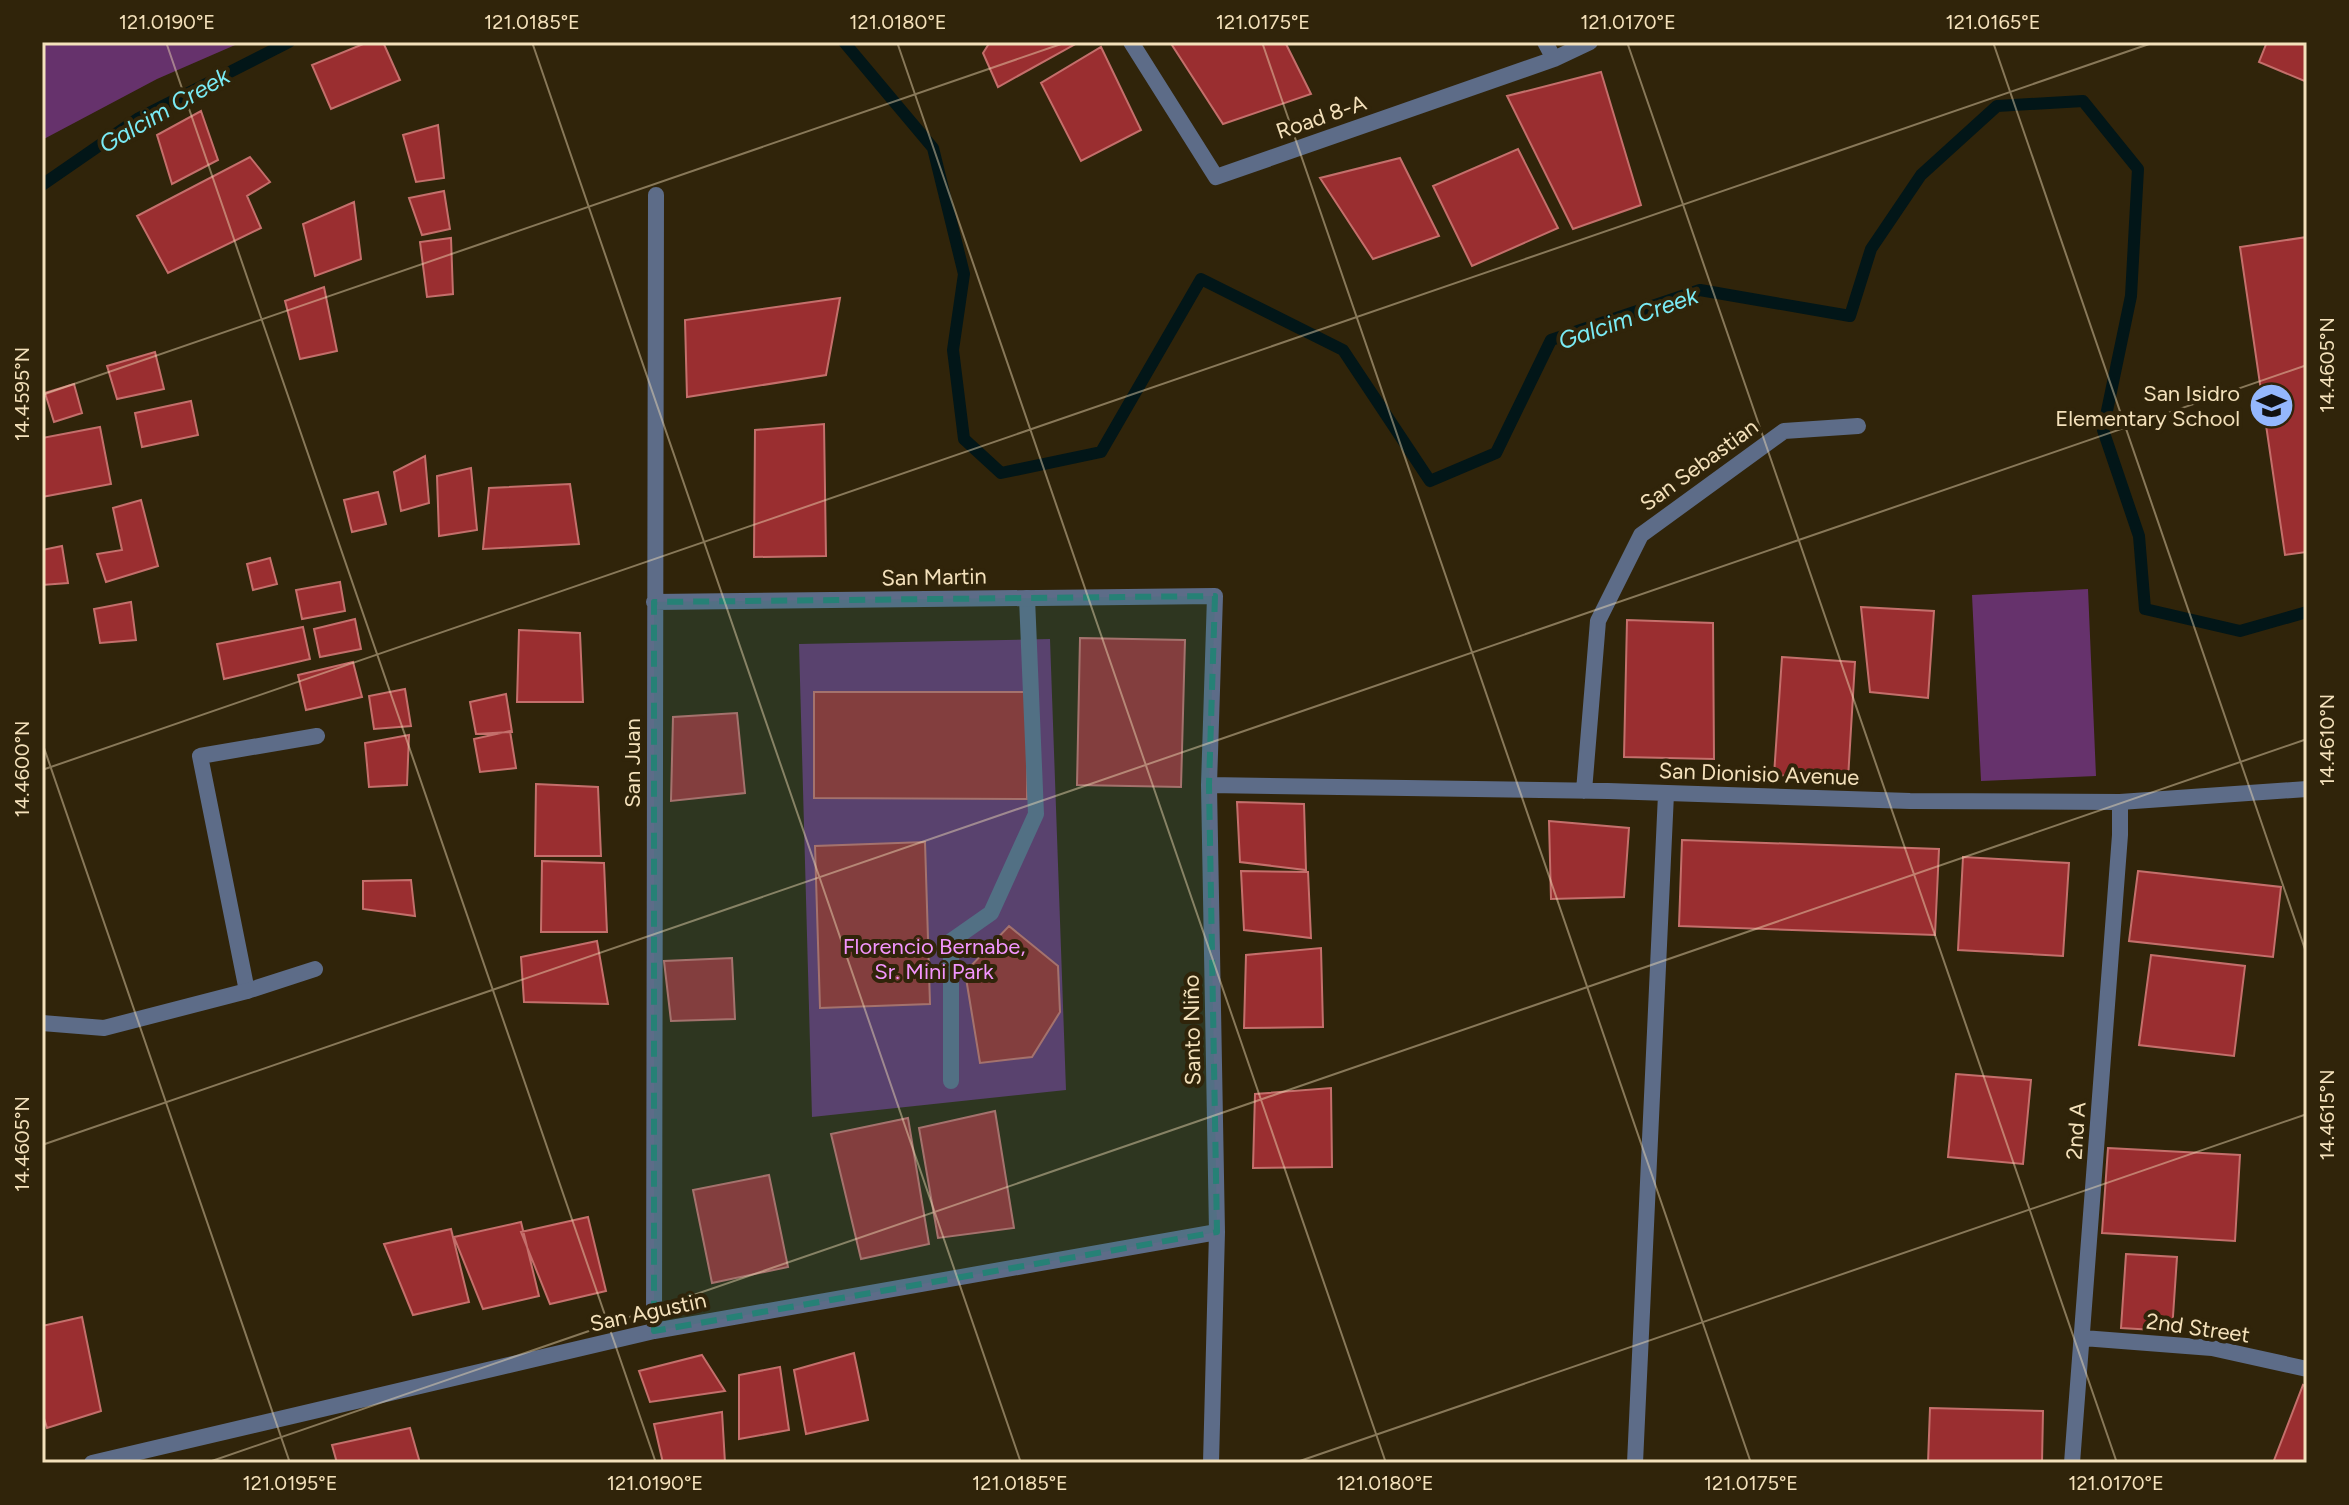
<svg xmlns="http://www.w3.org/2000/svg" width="2349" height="1505" font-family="Figtree,sans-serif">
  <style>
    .green { fill: #66326c }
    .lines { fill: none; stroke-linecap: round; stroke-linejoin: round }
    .stream { stroke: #021618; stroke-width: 12 }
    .building { fill: #9a2e30; stroke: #c46f6b; stroke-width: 2 }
    .service { stroke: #5d6c88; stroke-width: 16 }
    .minor { stroke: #5d6c88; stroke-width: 16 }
    .marked { fill: #268176; fill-opacity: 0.2; stroke: #268176; stroke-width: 6; stroke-dasharray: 16 10; stroke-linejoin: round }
    .ticks { fill: none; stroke: #f4e1bb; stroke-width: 2; stroke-opacity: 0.45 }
    .labels { text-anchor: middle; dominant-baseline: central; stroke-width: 8; stroke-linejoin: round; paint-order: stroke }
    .street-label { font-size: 22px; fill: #f4e1bb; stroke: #30240a }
    .poi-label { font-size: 22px; fill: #f4e1bb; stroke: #30240a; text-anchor: end }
    .park-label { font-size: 22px; fill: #f395fd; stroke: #30240a }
    .water-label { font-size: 24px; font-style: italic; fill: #7aebf5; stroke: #30240a }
    .neatline { fill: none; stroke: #f4e1bb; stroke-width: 3 }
    .ticks-label { font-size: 20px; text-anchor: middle; fill: #f4e1bb }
  </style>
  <rect width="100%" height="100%" fill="#30240a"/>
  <path class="green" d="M 42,42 L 242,42 L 157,79 L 42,140 Z
    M 2088,589 L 2096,776 L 1981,781 L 1972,595 Z
    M 1050,639 L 1066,1090 L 812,1117 L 799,644 Z"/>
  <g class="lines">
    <path class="stream" d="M 844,42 L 933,148 L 964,274 L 953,350 L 964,439 L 1001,473 L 1101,452 L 1201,279 L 1343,350 L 1430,481 L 1496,453 L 1551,340 L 1700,290 L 1850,316 L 1871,249 L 1921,175 L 1997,106 L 2083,101 L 2138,169 L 2131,296 L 2103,430 L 2139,536 L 2145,609 L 2240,631 L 2307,612
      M 42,185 L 139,118 L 289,42"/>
  </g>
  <path class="building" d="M 368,42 L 383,42 L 400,80 L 331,109 L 312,65 Z
    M 990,42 L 1079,42 L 998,87 L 983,53 Z
    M 1170,42 L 1285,42 L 1311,94 L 1223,124 Z
    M 2267,42 L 2307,42 L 2307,82 L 2259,62 Z
    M 1101,47 L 1141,130 L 1081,161 L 1041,83 Z
    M 1601,72 L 1641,205 L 1573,229 L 1507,96 Z
    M 201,111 L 218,160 L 172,184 L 157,135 Z
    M 438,125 L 444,178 L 416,182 L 403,135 Z
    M 1518,149 L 1558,228 L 1472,266 L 1433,186 Z
    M 250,157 L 270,182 L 247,196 L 261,228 L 168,273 L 137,216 Z
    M 1400,158 L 1439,236 L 1373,259 L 1320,178 Z
    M 444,191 L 450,229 L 422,235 L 409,198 Z
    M 354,202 L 361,259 L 315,276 L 303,224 Z
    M 2307,237 L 2307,552 L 2285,555 L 2240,247 Z
    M 451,238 L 453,294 L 427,297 L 420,242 Z
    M 324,287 L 337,351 L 300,359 L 285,301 Z
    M 840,298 L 826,375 L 687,397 L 685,320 Z
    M 155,352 L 164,389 L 117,399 L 107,366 Z
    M 74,384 L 82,413 L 54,422 L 45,393 Z
    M 191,401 L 198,435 L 142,447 L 135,413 Z
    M 824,424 L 826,556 L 754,557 L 755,430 Z
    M 100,427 L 111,484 L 42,497 L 42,438 Z
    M 425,456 L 429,503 L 401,511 L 394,472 Z
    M 471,468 L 477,530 L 439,536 L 437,476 Z
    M 570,484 L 579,544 L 483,549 L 489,488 Z
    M 378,492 L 386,524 L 352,532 L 344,500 Z
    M 141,500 L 158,566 L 106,582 L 97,554 L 122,550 L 113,508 Z
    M 62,546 L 68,583 L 42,585 L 42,550 Z
    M 270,558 L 277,584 L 253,590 L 247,564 Z
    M 340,582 L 345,611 L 302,619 L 296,590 Z
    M 131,602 L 136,640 L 100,643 L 94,609 Z
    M 1861,607 L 1934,611 L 1928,698 L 1870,692 Z
    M 355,619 L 361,649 L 320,657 L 314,629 Z
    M 1627,620 L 1713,623 L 1714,759 L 1624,757 Z
    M 303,627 L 310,659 L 224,679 L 217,644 Z
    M 519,630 L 580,633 L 583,702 L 517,702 Z
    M 1080,638 L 1185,640 L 1181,787 L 1077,785 Z
    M 1782,657 L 1855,662 L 1848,779 L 1774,775 Z
    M 353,662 L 362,697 L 306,710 L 298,675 Z
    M 405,689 L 411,726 L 374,729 L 369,696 Z
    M 814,692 L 1028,692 L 1027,799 L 814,798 Z
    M 506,694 L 512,732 L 476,734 L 470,702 Z
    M 737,713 L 745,793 L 671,801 L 673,717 Z
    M 510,731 L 516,768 L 480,772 L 474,739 Z
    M 409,735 L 407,785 L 369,787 L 365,743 Z
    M 536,784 L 598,787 L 601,856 L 535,856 Z
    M 1237,802 L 1304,804 L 1306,870 L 1240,862 Z
    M 1549,821 L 1629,828 L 1624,897 L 1551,899 Z
    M 1682,840 L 1939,849 L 1935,935 L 1679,926 Z
    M 925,842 L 930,1004 L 820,1008 L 815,846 Z
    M 1963,857 L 2069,863 L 2063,956 L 1958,950 Z
    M 542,861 L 604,863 L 607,932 L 541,932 Z
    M 1241,871 L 1308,872 L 1311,938 L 1244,930 Z
    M 2138,871 L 2281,887 L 2273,957 L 2129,941 Z
    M 411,880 L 415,916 L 363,909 L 363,881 Z
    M 1009,926 L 1058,966 L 1060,1012 L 1032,1057 L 980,1063 L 965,972 Z
    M 597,941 L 608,1004 L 524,1002 L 521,957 Z
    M 1321,948 L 1323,1027 L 1244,1028 L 1246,955 Z
    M 2151,955 L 2245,966 L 2234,1056 L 2139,1045 Z
    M 732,958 L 735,1019 L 671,1021 L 664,961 Z
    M 1956,1074 L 2031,1080 L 2023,1164 L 1948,1157 Z
    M 1331,1088 L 1332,1167 L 1253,1168 L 1255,1094 Z
    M 995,1111 L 1014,1228 L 938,1238 L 919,1128 Z
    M 908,1118 L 929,1244 L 861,1259 L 831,1134 Z
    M 2108,1148 L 2240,1155 L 2235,1241 L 2102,1233 Z
    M 769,1175 L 788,1267 L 712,1283 L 693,1190 Z
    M 588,1217 L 606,1291 L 550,1304 L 521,1232 Z
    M 521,1222 L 539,1296 L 483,1309 L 454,1237 Z
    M 451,1229 L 469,1302 L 413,1315 L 384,1244 Z
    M 2126,1254 L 2177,1257 L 2172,1331 L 2121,1328 Z
    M 82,1317 L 101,1411 L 47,1428 L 42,1412 L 42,1326 Z
    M 854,1353 L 868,1420 L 806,1434 L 794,1370 Z
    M 702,1355 L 725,1391 L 650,1402 L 639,1371 Z
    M 780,1367 L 789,1430 L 739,1439 L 739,1375 Z
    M 2303,1385 L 2307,1387 L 2307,1463 L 2273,1463 Z
    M 1930,1408 L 2043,1411 L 2042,1463 L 1928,1463 Z
    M 722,1412 L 725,1463 L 663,1463 L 654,1424 Z
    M 410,1428 L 420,1463 L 337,1463 L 332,1445 Z"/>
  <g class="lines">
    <path class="service" d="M 247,991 L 200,756 L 317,736
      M 951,1081 L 951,941 L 991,913 L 1036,814 L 1027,598"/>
    <path class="minor" d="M 1131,42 L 1216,177 L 1554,59 L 1590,42
      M 1545,42 L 1554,59
      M 654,602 L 1215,596 L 1209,785 L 1217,1232 L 1211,1463
      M 1209,785 L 1608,791 L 1910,801 L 2120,802 L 2307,789
      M 1584,791 L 1598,621 L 1641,535 L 1784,431 L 1858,426
      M 42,1023 L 104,1028 L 247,991 L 315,969
      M 654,1331 L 656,195
      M 2083,1338 L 2212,1348 L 2307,1369
      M 92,1463 L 654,1331 L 1217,1232
      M 1635,1463 L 1666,794
      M 2072,1463 L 2120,835 L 2120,802"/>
  </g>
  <path class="marked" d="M 1215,596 L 1209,785 L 1217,1232 L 654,1331 L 654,602 Z"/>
  <path class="ticks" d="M 166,42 L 656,1463M 532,42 L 1021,1463M 897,42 L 1386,1463M 1262,42 L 1751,1463M 1627,42 L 2117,1463M 1993,42 L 2307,955M 42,395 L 1067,42M 42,742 L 290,1463M 42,770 L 2155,42M 42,1145 L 2307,365M 206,1463 L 2307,739M 1294,1463 L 2307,1114"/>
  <defs>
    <symbol id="school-disc" viewBox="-11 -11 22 22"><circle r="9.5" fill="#94b7fd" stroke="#30240a"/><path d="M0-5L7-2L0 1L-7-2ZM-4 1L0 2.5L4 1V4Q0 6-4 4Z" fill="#111"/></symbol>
  </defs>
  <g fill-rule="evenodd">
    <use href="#school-disc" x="2246" y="380" width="51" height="51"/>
  </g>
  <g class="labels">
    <g class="street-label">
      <text transform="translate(1321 117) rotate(-19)">Road 8-A</text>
      <text transform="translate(1699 465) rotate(-36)">San Sebastian</text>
      <text transform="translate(934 577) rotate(-1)">San Martin</text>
      <text transform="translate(632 763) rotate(-90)">San Juan</text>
      <text transform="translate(1759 774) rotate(2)">San Dionisio Avenue</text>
      <text transform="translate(1192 1030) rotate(-91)">Santo Niño</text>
      <text transform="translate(2076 1131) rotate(-86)">2nd A</text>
      <text transform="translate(648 1312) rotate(-12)">San Agustin</text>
      <text transform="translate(2198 1328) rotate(8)">2nd Street</text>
    </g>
    <g class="poi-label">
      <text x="2240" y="393">San Isidro<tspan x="2240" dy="25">Elementary School</tspan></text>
    </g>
    <g class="park-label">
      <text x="934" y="946">Florencio Bernabe,<tspan x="934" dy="25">Sr. Mini Park</tspan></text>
    </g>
    <g class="water-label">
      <text transform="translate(164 110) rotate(-30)">Galcim Creek</text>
      <text transform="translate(1628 318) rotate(-19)">Galcim Creek</text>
    </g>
  </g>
  <rect width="2349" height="1505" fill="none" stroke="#30240a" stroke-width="88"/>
  <rect x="44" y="44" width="2261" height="1417" class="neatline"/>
  <g class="ticks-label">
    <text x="167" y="29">121.0190°E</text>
    <text x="532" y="29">121.0185°E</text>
    <text x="898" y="29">121.0180°E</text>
    <text x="1263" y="29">121.0175°E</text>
    <text x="1628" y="29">121.0170°E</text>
    <text x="1993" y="29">121.0165°E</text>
    <text transform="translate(2327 365) rotate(-90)" y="7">14.4605°N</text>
    <text transform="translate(22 394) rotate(-90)" y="7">14.4595°N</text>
    <text transform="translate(2327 740) rotate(-90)" y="7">14.4610°N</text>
    <text transform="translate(22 769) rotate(-90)" y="7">14.4600°N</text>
    <text transform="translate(2327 1115) rotate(-90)" y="7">14.4615°N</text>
    <text transform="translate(22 1144) rotate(-90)" y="7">14.4605°N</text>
    <text x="290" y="1490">121.0195°E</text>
    <text x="655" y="1490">121.0190°E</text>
    <text x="1020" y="1490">121.0185°E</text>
    <text x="1385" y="1490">121.0180°E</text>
    <text x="1751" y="1490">121.0175°E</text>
    <text x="2116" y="1490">121.0170°E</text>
  </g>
</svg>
